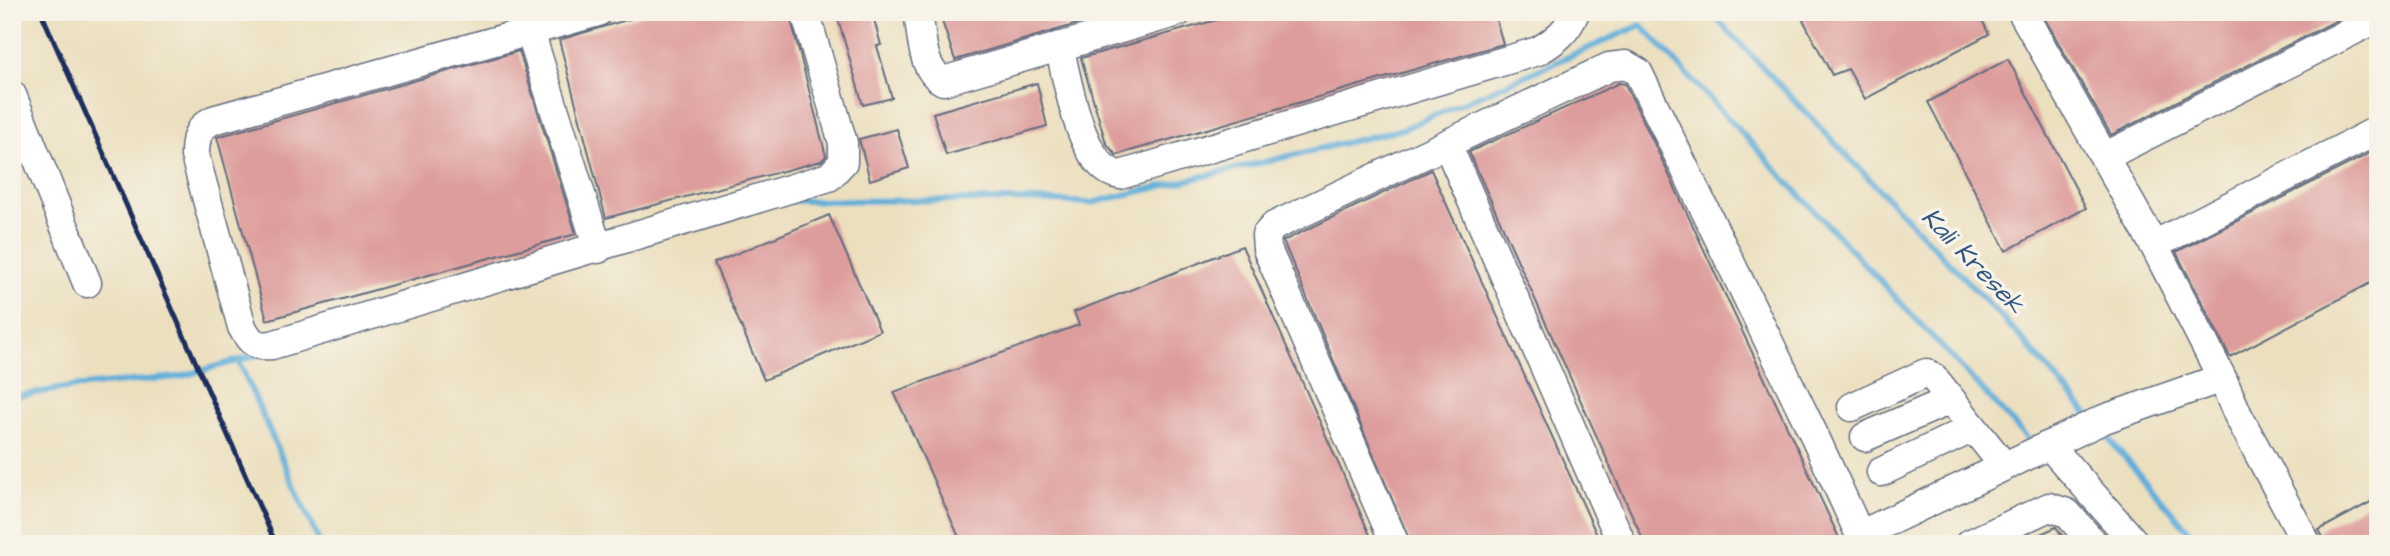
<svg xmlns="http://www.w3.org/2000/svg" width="2390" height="556" font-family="'Architects Daughter',sans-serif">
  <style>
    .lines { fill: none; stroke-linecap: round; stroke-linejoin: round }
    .stream { stroke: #5fadd9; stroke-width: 6 }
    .building { fill: #dd9d9c }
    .minor-casing { stroke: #646d80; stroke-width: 31 }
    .minor { stroke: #fff; stroke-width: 28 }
    .rail { stroke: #1b2f5e; stroke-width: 5 }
    .labels { text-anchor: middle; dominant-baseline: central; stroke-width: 7; stroke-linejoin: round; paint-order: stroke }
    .water-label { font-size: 26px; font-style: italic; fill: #2f5583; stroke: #f7f3e8 }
  </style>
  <rect width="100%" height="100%" fill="#f7f3e8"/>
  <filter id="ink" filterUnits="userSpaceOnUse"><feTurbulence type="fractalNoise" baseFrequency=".0143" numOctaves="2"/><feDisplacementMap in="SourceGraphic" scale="14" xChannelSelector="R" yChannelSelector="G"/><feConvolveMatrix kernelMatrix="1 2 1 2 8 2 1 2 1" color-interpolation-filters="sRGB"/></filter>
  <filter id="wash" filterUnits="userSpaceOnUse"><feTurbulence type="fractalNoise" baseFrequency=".00686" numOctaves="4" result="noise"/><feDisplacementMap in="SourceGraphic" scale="28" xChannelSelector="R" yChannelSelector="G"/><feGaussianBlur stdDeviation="1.57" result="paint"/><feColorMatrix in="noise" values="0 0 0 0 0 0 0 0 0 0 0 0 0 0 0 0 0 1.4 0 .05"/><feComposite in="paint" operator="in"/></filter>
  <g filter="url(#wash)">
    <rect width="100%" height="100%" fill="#ebdfbe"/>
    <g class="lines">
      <path class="stream" d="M 1710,12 L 2022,339 L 2091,418
        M 789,201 L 1035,200 L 1091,203 L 1403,129 L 1641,25 L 2027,438
        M 238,360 L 320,544
        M 12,397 L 71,387 L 178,377 L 258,355
        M 2100,429 L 2200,544"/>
    </g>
    <g id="blocks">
      <path class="building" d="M 653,12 L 789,12 L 826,156 L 821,161 L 606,218 L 559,40 Z
        M 836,12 L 872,12 L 881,45 L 877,46 L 892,98 L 863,105 Z
        M 939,12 L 1118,12 L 955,60 Z
        M 1245,12 L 1494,12 L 1503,44 L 1116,155 L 1106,143 L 1081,58 Z
        M 1799,12 L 1978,12 L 1989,34 L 1865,99 L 1848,69 L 1832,75 Z
        M 2041,12 L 2353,12 L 2111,135 Z
        M 519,51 L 576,234 L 267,320 L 217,137 Z
        M 2008,59 L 2086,208 L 2006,251 L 1928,102 Z
        M 1037,83 L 1047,126 L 946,155 L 933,113 Z
        M 1619,83 L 1625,84 L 1654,143 L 1842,544 L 1645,544 L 1469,152 Z
        M 897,129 L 909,168 L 870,180 L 859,139 Z
        M 2378,149 L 2378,279 L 2230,357 L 2176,252 Z
        M 1431,170 L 1601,544 L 1411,544 L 1283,241 Z
        M 829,215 L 880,331 L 764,380 L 714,263 Z
        M 1242,246 L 1374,544 L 962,544 L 894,392 L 1079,325 L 1074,312 Z
        M 2378,498 L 2378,544 L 2327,544 L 2319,530 Z
        M 2056,527 L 2068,544 L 2018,544 Z"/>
    </g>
  </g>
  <g filter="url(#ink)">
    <use href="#blocks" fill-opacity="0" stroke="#646d80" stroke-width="2"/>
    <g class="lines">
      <defs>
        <path id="minor" d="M 524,12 L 598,249
          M 598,12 L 213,120 C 197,128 195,139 195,156 L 242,327 C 250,342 255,347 272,345 L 829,177 L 843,162 L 843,143 L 805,12
          M 918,12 C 922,34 921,70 943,81 L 1178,12
          M 2022,12 L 2154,245 L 2222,378 L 2238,415 L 2307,544
          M 1059,46 C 1068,80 1080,169 1120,175 L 1538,51 C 1555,41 1568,31 1575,12
          M 12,95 L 87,283
          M 1447,144 L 1622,544
          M 2104,157 L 2378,18
          M 2154,245 L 2378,130
          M 1852,407 L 1926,373 L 1934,378 L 2004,466
          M 1865,437 L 1950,400
          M 2049,445 L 2136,544
          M 1881,472 L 1973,428
          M 1860,535 L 2104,419 L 2222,378
          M 1395,544 L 1267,249 L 1266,235 L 1274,226 L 1609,67 L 1626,65 L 1638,72 L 1815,437 L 1864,544
          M 1969,544 L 2049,507 L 2067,513 L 2094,544"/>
      </defs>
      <use href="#minor" class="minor-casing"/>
      <use href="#minor" class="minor"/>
      <path class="rail" d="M 41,12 L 276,544"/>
    </g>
  </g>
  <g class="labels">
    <g class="water-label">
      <text transform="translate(1973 261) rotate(46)">Kali Kresek</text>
    </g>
  </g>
  <rect width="2390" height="556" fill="none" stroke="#f7f3e8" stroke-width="42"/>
</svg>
